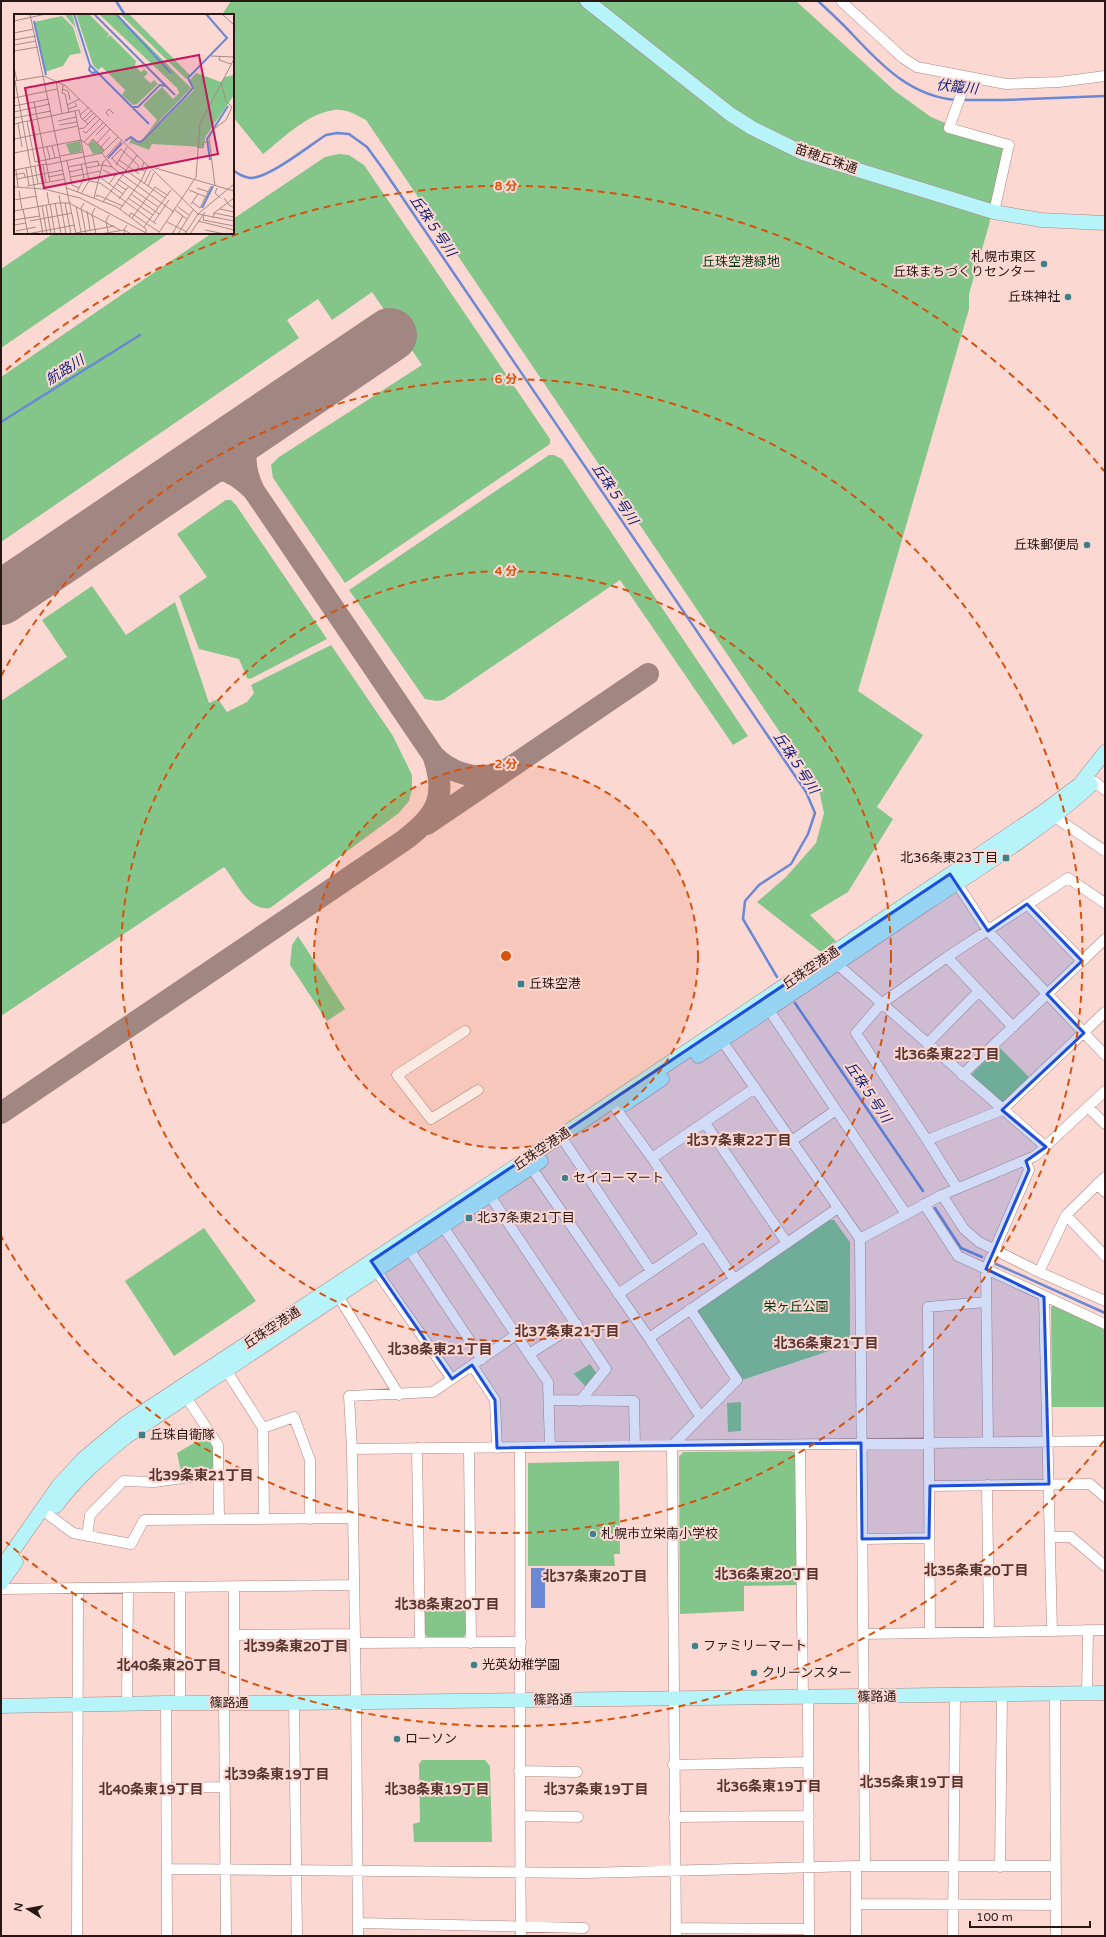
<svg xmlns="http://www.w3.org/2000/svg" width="1106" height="1937" font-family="'Varela Round','Noto Sans JP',sans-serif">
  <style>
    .green { fill: #84c58a }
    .water { fill: #6a88d4 }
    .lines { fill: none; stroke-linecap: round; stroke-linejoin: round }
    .stream { stroke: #6a88d4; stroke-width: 2.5 }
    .taxiway { stroke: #a18682; stroke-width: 22 }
    .runway { stroke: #a18682; stroke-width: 54 }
    .street-casing { stroke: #ae8580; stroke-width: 11 }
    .secondary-casing { stroke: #ae8580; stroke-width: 15 }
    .street { stroke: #fff; stroke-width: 10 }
    .secondary { stroke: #b6f4fa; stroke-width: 14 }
    .marked { fill: #1d4ed8; fill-opacity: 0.2; stroke: #1d4ed8; stroke-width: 3; stroke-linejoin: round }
    .ring { fill: none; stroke: #d5520d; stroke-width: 2; stroke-dasharray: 7 5 }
    .poi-dot { fill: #3a818a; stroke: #fcd8d3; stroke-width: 1.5 }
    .labels { text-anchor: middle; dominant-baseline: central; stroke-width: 4; stroke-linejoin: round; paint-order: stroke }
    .street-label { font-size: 13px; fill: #271715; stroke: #fcd8d3 }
    .poi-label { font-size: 13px; fill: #271715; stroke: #fcd8d3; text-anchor: start }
    .park-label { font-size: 13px; fill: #00380d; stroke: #fcd8d3 }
    .water-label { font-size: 14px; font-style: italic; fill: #0d1d75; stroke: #fcd8d3 }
    .neighbourhood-label { font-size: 14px; font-weight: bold; fill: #583531; stroke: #fcd8d3 }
    .inset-river { fill: none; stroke: #6a88d4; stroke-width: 2 }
    .inset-road { fill: none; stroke: #a78b87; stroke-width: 1 }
    .view { fill: #c2185b; fill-opacity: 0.15; stroke: #c2185b; stroke-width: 2 }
    .inset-edge { fill: none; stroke: #271715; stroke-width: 2 }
    .centre { fill: #d5520d; stroke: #fcd8d3; stroke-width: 2 }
    .ring-label { font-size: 12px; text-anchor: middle; font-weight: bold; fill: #d5520d; stroke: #fcd8d3; stroke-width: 4; stroke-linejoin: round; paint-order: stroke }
  </style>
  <rect width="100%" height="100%" fill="#fcd8d3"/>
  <path class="green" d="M 231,1 L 796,1 L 895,91 L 931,117 L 1004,148 L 989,225 L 969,294 L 969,309 L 858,691 L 923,735 L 877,807 L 893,819 L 848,892 L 810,915 L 836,941 L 821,952 L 757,902 L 786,877 L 816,843 L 824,813 L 819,790 L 366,120 C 357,115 345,108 334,110 C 306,114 284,138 263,154 L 233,117 L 233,15 L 222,15 Z
    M 339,154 L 349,155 L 364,165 L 550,439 L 550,444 L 345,583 L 273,478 L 271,465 L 279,457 L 422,365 L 372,292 L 332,320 L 318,299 L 287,320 L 299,338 L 1,542 L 1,377 L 212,233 L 233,233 L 233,219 L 325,157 Z
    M 54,233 L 169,233 L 1,348 L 1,269 Z
    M 549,455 L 554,455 L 562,459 L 748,736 L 733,745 L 620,580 L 443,700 L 437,701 L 425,699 L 349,590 Z
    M 226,500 L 231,500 L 236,505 L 327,639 L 250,679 L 247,678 L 239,659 L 199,649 L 179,596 L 207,577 L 177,534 Z
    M 92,586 L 126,635 L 175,602 L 209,703 L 218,699 L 227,712 L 247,702 L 254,693 L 251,685 L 331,645 L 393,736 L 412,775 L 412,789 L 409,801 L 399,813 L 270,908 C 248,912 236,881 224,867 L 1,1016 L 1,701 L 67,657 L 42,620 Z
    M 298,936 L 345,1009 L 327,1021 L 290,965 L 292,945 Z
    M 999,1047 L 1029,1077 L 1002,1104 L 970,1076 Z
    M 830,1220 L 834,1220 L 850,1242 L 850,1344 L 742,1380 L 698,1313 L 698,1310 Z
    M 204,1228 L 256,1301 L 174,1356 L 125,1281 Z
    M 1054,1305 L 1105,1328 L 1105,1407 L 1052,1407 L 1051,1307 Z
    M 590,1364 L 597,1374 L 585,1386 L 574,1374 Z
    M 741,1402 L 741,1431 L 728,1432 L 727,1403 Z
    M 206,1436 L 213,1448 L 214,1466 L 211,1469 L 181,1472 L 177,1453 Z
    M 792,1451 L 797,1455 L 797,1585 L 744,1586 L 744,1611 L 680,1614 L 679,1457 L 683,1452 Z
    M 619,1461 L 620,1554 L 614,1554 L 615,1566 L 528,1566 L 528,1463 Z
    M 425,1604 L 466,1604 L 466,1633 L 463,1638 L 428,1638 L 425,1634 Z
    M 422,1760 L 485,1760 L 490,1766 L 492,1842 L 414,1842 L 413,1824 L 420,1822 L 419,1764 Z"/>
  <path class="water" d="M 531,1568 L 545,1568 L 545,1608 L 531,1608 Z"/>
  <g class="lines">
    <path class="stream" d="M 116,1 L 125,15
      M 818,1 C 830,12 842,23 853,35 C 882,66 912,97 957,100
      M 962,100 L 1003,100 L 1105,96
      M 233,170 C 238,174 243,177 250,178 C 268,179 310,145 326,135 L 337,133 L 349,134 L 367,147 L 383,169 L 806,792 L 815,813 L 808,834 L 791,864 L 759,885 L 745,901 L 743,919 L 777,977
      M 1,422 L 140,335
      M 795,1003 L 923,1191
      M 935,1208 L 961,1248 L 982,1257
      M 996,1264 L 1105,1313"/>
    <path class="taxiway" d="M 179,477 C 210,464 229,465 253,490
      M 433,755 C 450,773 476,781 500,773
      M 427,824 L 648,674
      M 1,1113 L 403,841 C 437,816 448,797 433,755 L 254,491 C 240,462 243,441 266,418"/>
    <path class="runway" d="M 1,598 L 390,335"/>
    <defs>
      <path id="street" d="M 841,1 L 903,58 L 917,67 L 1006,84 L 1059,82 L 1105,76
        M 967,78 L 949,128 L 1009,145 L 994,212
        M 1086,779 L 1095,782 L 1105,790
        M 1049,813 L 1105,851
        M 954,879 L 988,931 L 1105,1055
        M 1027,904 L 1082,961
        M 947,957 L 1013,1027
        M 837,964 L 1046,1147
        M 769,1010 L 906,1214
        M 465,1031 L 397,1075 L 431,1119 L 478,1090
        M 718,1035 L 860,1239 L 865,1866
        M 927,1044 L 979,991
        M 962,1075 L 1105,939
        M 611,1102 L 652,1158 L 734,1279
        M 1088,1107 L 1105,1124
        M 705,1123 L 787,1243
        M 927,1140 L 1002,1110 L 1105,1012
        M 790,1142 L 836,1110
        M 566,1144 L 651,1271
        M 652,1158 L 755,1088
        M 528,1163 L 649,1338 L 700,1416
        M 1097,1184 L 1105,1192
        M 957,1188 L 927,1140 L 856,1033 L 881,1004 L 947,957 L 1068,878 L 1105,903
        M 942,1195 L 964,1229 L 979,1242 L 1039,1272 L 1105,1301
        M 490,1196 L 606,1369 L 580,1401
        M 924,1204 L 958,1256 L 1105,1324
        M 1066,1215 L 1105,1256
        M 440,1222 L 548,1382 L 550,1447
        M 860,1239 L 942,1195 L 1035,1156 L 1105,1091
        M 409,1249 L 482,1359
        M 373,1266 L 452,1379
        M 1039,1272 L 1066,1215 L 1105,1177
        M 335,1291 L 399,1395
        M 618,1294 L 705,1235
        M 1044,1297 L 1052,1631
        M 649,1338 L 838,1208
        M 529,1354 L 577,1324
        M 472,1365 L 495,1400 L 497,1448
        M 226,1370 L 263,1428 L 264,1519
        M 186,1397 L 218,1445 L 219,1519
        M 549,1400 L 634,1401 L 635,1446
        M 263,1428 L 294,1417 L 310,1460 L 310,1519
        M 988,1442 L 986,1269 L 1029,1170 L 1026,1161
        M 800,1445 L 803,1697
        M 417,1448 L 420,1643
        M 469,1448 L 471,1643
        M 520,1448 C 521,1610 519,1773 521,1936
        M 352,1449 L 1105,1441
        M 987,1485 L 989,1632
        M 930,1486 L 1090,1484 L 1105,1497
        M 49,1515 L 73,1533 L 131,1544 L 144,1520 L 353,1518
        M 87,1536 L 90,1515 L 123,1481 L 154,1482 L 219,1473
        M 1050,1537 L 1071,1537 L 1105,1566
        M 862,1539 L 929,1538
        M 234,1587 L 234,1703
        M 1,1589 L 354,1585
        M 930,1633 L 928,1307 L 986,1302
        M 863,1634 L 1105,1630
        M 234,1635 L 355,1634
        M 355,1643 L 521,1642
        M 1055,1694 L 1056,1936
        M 1087,1694 L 1088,1630
        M 808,1697 L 809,1936
        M 127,1703 L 128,1588
        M 166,1703 L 167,1936
        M 180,1703 L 180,1587
        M 224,1703 L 226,1936
        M 294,1703 L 297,1936
        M 673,1765 L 808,1762
        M 519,1771 L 577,1772
        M 167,1788 L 225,1787
        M 520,1816 L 578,1817
        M 674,1817 L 809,1816
        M 856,1866 L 856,1936
        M 1000,1867 L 1002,1695
        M 167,1869 L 585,1873 L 856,1866 L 1055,1866
        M 856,1904 L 1056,1905
        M 358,1923 L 584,1928
        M 676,1928 L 809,1929
        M 77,1936 L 78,1588
        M 358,1936 L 356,1702 L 352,1449 L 349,1396 L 433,1392 L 516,1335
        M 676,1936 L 672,1446 L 737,1380 L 690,1309
        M 953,1936 L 955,1696"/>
      <path id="secondary" d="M 587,1 L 730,114 L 752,128 L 803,153 L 994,212 L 1041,220 L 1105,223
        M 698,1056 C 775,1006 851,954 927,903 C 983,866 1041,831 1091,785
        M 625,1104 L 662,1079
        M 56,1506 C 76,1479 100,1458 126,1437 L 541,1161
        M 1,1568 L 59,1485 L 83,1459 L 126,1423 L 525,1160 L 1044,811 L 1080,784 L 1105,752
        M 1,1583 L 16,1562
        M 1,1706 L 166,1703 L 294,1703 L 1105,1693"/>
    </defs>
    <use href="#street" class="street-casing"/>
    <use href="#secondary" class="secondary-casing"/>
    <use href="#street" class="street"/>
    <use href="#secondary" class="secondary"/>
  </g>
  <path class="marked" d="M 950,874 L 988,931 L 1027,904 L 1082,961 L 1047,994 L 1084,1033 L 1002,1110 L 1046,1147 L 1026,1161 L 1029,1170 L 986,1269 L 1044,1297 L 1049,1484 L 930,1486 L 929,1538 L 862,1539 L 861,1443 L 497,1448 L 495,1400 L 472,1365 L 452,1379 L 371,1261 Z"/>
  <circle cx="506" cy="956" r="192" fill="#d5520d" fill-opacity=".12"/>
  <g class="ring">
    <circle cx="506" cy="956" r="192"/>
    <circle cx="506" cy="956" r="385"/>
    <path d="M1 676A577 577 0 1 1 1 1236"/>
    <path d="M1104 1441A770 770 0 0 1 6 1542M6 370A770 770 0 0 1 1104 471"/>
  </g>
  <g class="poi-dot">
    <circle cx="1044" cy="264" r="4"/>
    <circle cx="1068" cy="297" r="4"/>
    <circle cx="1087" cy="545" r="4"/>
    <rect x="1002" y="854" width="8" height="8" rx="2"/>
    <rect x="517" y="980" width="8" height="8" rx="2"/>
    <circle cx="565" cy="1178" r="4"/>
    <rect x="465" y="1214" width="8" height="8" rx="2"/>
    <rect x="138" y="1431" width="8" height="8" rx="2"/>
    <circle cx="593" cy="1534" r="4"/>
    <circle cx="695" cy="1646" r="4"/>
    <circle cx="474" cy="1665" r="4"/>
    <circle cx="754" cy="1673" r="4"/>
    <circle cx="397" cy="1739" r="4"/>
  </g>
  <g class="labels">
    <g class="street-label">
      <text transform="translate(826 159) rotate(19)">苗穂丘珠通</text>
      <text transform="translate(811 968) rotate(-34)">丘珠空港通</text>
      <text transform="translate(542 1149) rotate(-34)">丘珠空港通</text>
      <text transform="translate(272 1328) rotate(-33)">丘珠空港通</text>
      <text transform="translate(877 1697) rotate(-1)">篠路通</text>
      <text transform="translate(553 1700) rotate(-1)">篠路通</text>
      <text x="229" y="1703">篠路通</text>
    </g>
    <g class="poi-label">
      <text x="1036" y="257" text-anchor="end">札幌市東区<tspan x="1036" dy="15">丘珠まちづくりセンター</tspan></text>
      <text x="1060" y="297" text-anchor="end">丘珠神社</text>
      <text x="1079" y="545" text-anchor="end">丘珠郵便局</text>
      <text x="998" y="858" text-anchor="end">北36条東23丁目</text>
      <text x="529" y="984">丘珠空港</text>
      <text x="573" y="1178">セイコーマート</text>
      <text x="477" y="1218">北37条東21丁目</text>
      <text x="150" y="1435">丘珠自衛隊</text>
      <text x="601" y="1534">札幌市立栄南小学校</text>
      <text x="703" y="1646">ファミリーマート</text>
      <text x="482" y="1665">光英幼稚学園</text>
      <text x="762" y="1673">クリーンスター</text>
      <text x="405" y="1739">ローソン</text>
    </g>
    <g class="park-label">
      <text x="741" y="262">丘珠空港緑地</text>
      <text x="796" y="1307">栄ヶ丘公園</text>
    </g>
    <g class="water-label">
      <text transform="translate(957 87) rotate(6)">伏籠川</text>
      <text transform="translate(433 226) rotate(56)">丘珠５号川</text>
      <text transform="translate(65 370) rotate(-32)">航路川</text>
      <text transform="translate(615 494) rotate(56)">丘珠５号川</text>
      <text transform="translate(796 763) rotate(57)">丘珠５号川</text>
      <text transform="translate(868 1092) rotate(56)">丘珠５号川</text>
    </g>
    <g class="neighbourhood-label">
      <text x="947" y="1054">北36条東22丁目</text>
      <text x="739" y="1140">北37条東22丁目</text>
      <text x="567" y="1331">北37条東21丁目</text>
      <text x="826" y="1343">北36条東21丁目</text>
      <text x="440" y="1349">北38条東21丁目</text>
      <text x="201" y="1475">北39条東21丁目</text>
      <text x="976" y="1570">北35条東20丁目</text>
      <text x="767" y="1574">北36条東20丁目</text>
      <text x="595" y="1576">北37条東20丁目</text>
      <text x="447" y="1604">北38条東20丁目</text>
      <text x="296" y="1646">北39条東20丁目</text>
      <text x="169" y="1665">北40条東20丁目</text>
      <text x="277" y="1774">北39条東19丁目</text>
      <text x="912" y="1782">北35条東19丁目</text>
      <text x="769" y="1786">北36条東19丁目</text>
      <text x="151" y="1789">北40条東19丁目</text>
      <text x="437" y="1789">北38条東19丁目</text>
      <text x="596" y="1789">北37条東19丁目</text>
    </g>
  </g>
  <g transform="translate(14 14)">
    <rect width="220" height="220" fill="#fcd8d3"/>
    <path d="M 50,0 L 58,0 L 72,51 L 61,13 ZM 62,0 L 75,0 L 95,20 L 92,25 L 96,21 L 122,47 L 121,52 L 127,58 L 130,55 L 134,59 L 130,63 L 134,67 L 137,69 L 140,66 L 144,70 L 123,90 L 119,91 L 108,81 L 111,76 L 88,53 L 84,56 L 79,51 ZM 85,0 L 103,0 L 177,74 L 132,121 L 143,106 L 129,91 L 138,82 L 149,93 L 138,82 L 148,73 L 159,85 L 165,79 L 163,74 ZM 106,0 L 115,0 L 176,61 L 172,65 ZM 48,2 L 59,13 L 67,39 L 56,41 L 49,52 L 31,58 L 20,8 ZM 182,59 L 207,68 L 211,63 L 220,61 L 220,81 L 192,122 L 189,133 L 138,130 L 135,136 L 117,129 L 115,132 L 117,124 L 123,128 L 128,128 L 180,76 L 175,67 ZM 79,126 L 90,136 L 88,139 L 79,140 L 74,131 ZM 66,127 L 68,137 L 56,140 L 52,130 Z" fill="#84c58a"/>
    <path class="inset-river" d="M 60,0 L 76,51 L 118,93 L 124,93 L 146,71 L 152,72M 80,0 L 161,81M 102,0 L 157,59M 20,7 L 32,61M 76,52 L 75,56 L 78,59 L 82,58M 119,94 L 135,110M 111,127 L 117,123 L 124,128 L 128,127 L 169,85 L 179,74 L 174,64 L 213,24 L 192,0M 94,144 L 108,129M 196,146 L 193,125 L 214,92M 188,194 L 199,172"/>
    <path class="inset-road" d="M 16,0 L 62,220M 208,0 L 220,11M 0,7 L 32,0M 0,19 L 20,15M 0,26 L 22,22M 0,31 L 22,27M 0,37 L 24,33M 197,42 L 220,43M 206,42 L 205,46 L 217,50M 0,53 L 3,67M 0,67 L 30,62 L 52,72 L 134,152 L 220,177M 1,67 L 29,220M 42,67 L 48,100M 49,71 L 48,79 L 51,80 L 55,99M 48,75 L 54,77 L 56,86M 0,84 L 43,75M 20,88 L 36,168M 53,91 L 66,85M 0,92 L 35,85M 54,95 L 63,92 L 61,89M 61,97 L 75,167 L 67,180M 0,98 L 36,90M 66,101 L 75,93M 95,102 L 92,99 L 95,95 L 100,100M 0,104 L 37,97M 69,105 L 78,96M 18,106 L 22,127M 13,107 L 21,148 L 46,143M 44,107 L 62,103M 71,107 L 80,99M 4,109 L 8,133M 0,110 L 65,96 L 67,104 L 74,110M 45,111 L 63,108M 64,115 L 70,114 L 83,101M 69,117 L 72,119 L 86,105M 82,121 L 92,111M 0,125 L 64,112M 79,125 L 91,137M 70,128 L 90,108M 83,129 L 96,115M 38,132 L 41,144M 33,133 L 36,145M 87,133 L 96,123M 183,133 L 189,134 L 190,128 L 195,129M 23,135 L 26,147M 0,139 L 67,126 L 74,131 L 79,125M 88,139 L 99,154 L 160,198M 46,142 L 69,138M 92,143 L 107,127M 98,144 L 103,150 L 151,184M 97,145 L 107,135 L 125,152 L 122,158M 105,146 L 125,160M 53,147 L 58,171 L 65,174M 130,148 L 127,156 L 131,157M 25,151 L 28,169M 29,151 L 32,169M 32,151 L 88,139 L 104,123M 102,151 L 113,133M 21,152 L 24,170M 54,153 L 84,147 L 85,152M 136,153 L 184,200 L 220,207M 12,154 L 15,171M 72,154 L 88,151 L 98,153M 0,156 L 32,150M 2,156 L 4,173M 89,156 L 101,162M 55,158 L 69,155M 0,161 L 10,159 L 11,163M 34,163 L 50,160M 57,163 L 86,157M 87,164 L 109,180M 3,165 L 49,156M 104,165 L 144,193M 75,167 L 86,169 L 142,210M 102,169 L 112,176M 95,170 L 104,158M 130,170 L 137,156M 13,172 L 51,165M 134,172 L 140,159M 201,172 L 195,124 L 200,115 L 212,106 L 218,93 L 212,87 L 207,69M 0,173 L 30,175 L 66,184 L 134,220M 53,174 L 103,193 L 132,215 L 132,218M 183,174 L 195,178M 203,174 L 201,179 L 206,184M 175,176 L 192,183M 5,177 L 8,195M 33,178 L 35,190M 63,178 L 70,164 L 67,150M 117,180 L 145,200M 45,181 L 52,220M 82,183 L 83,181 L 109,192M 80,184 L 89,148 L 93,145M 114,184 L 139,201M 210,184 L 216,192 L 220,193M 105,185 L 115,172M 0,186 L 23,182M 89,188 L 123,141M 178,188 L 186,194 L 197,172M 41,189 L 47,220M 51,189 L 57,220M 70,189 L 67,194 L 72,220M 36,190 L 41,220M 57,190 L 106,216M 177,190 L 184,180M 32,191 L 37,220M 28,192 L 33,220M 62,192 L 67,218M 164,193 L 175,201M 81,194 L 78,200 L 82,220M 9,195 L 14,220M 106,195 L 127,167 L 134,152M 206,195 L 220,198M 161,196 L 173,205M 0,197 L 44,189 L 57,189M 73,197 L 76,216M 200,199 L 220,203M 115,202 L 117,199 L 145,218M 190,202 L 189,206 L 220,212M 118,204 L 141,173 L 153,181M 199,204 L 200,199 L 220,184M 0,206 L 26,202M 16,207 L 58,199M 184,207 L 220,216M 140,208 L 155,186M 153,208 L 173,218M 0,211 L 12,209M 130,213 L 157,176M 191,216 L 211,220M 2,217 L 22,213M 94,218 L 92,207 L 95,201M 62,219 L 100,212M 13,220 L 61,211M 86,220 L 110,216 L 113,211M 111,220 L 110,216 L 117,220M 144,220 L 182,163 L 186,110 L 220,45M 158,220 L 169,202M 164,220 L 179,196M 171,220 L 184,200 L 220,170M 176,220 L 191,198"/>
    <path class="view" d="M 185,41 L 204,140 L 30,174 L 11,74 Z"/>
    <rect width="220" height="220" class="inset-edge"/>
  </g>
  <circle cx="506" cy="956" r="6" class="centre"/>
  <g class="ring-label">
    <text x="506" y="190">8 分</text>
    <text x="506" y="383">6 分</text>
    <text x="506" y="575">4 分</text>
    <text x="506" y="768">2 分</text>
  </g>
  <rect width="1106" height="1937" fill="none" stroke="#271715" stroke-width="4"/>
  <g transform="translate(28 1909) rotate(281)" stroke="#fcd8d3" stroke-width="3" paint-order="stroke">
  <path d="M0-3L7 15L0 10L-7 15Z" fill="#271715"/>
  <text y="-6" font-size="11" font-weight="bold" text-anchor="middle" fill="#271715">N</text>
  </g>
  <path d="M970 1921v6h120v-6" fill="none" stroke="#271715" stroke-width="2"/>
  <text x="976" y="1921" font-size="12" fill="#271715" stroke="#fcd8d3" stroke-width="3" paint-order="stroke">100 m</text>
</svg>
